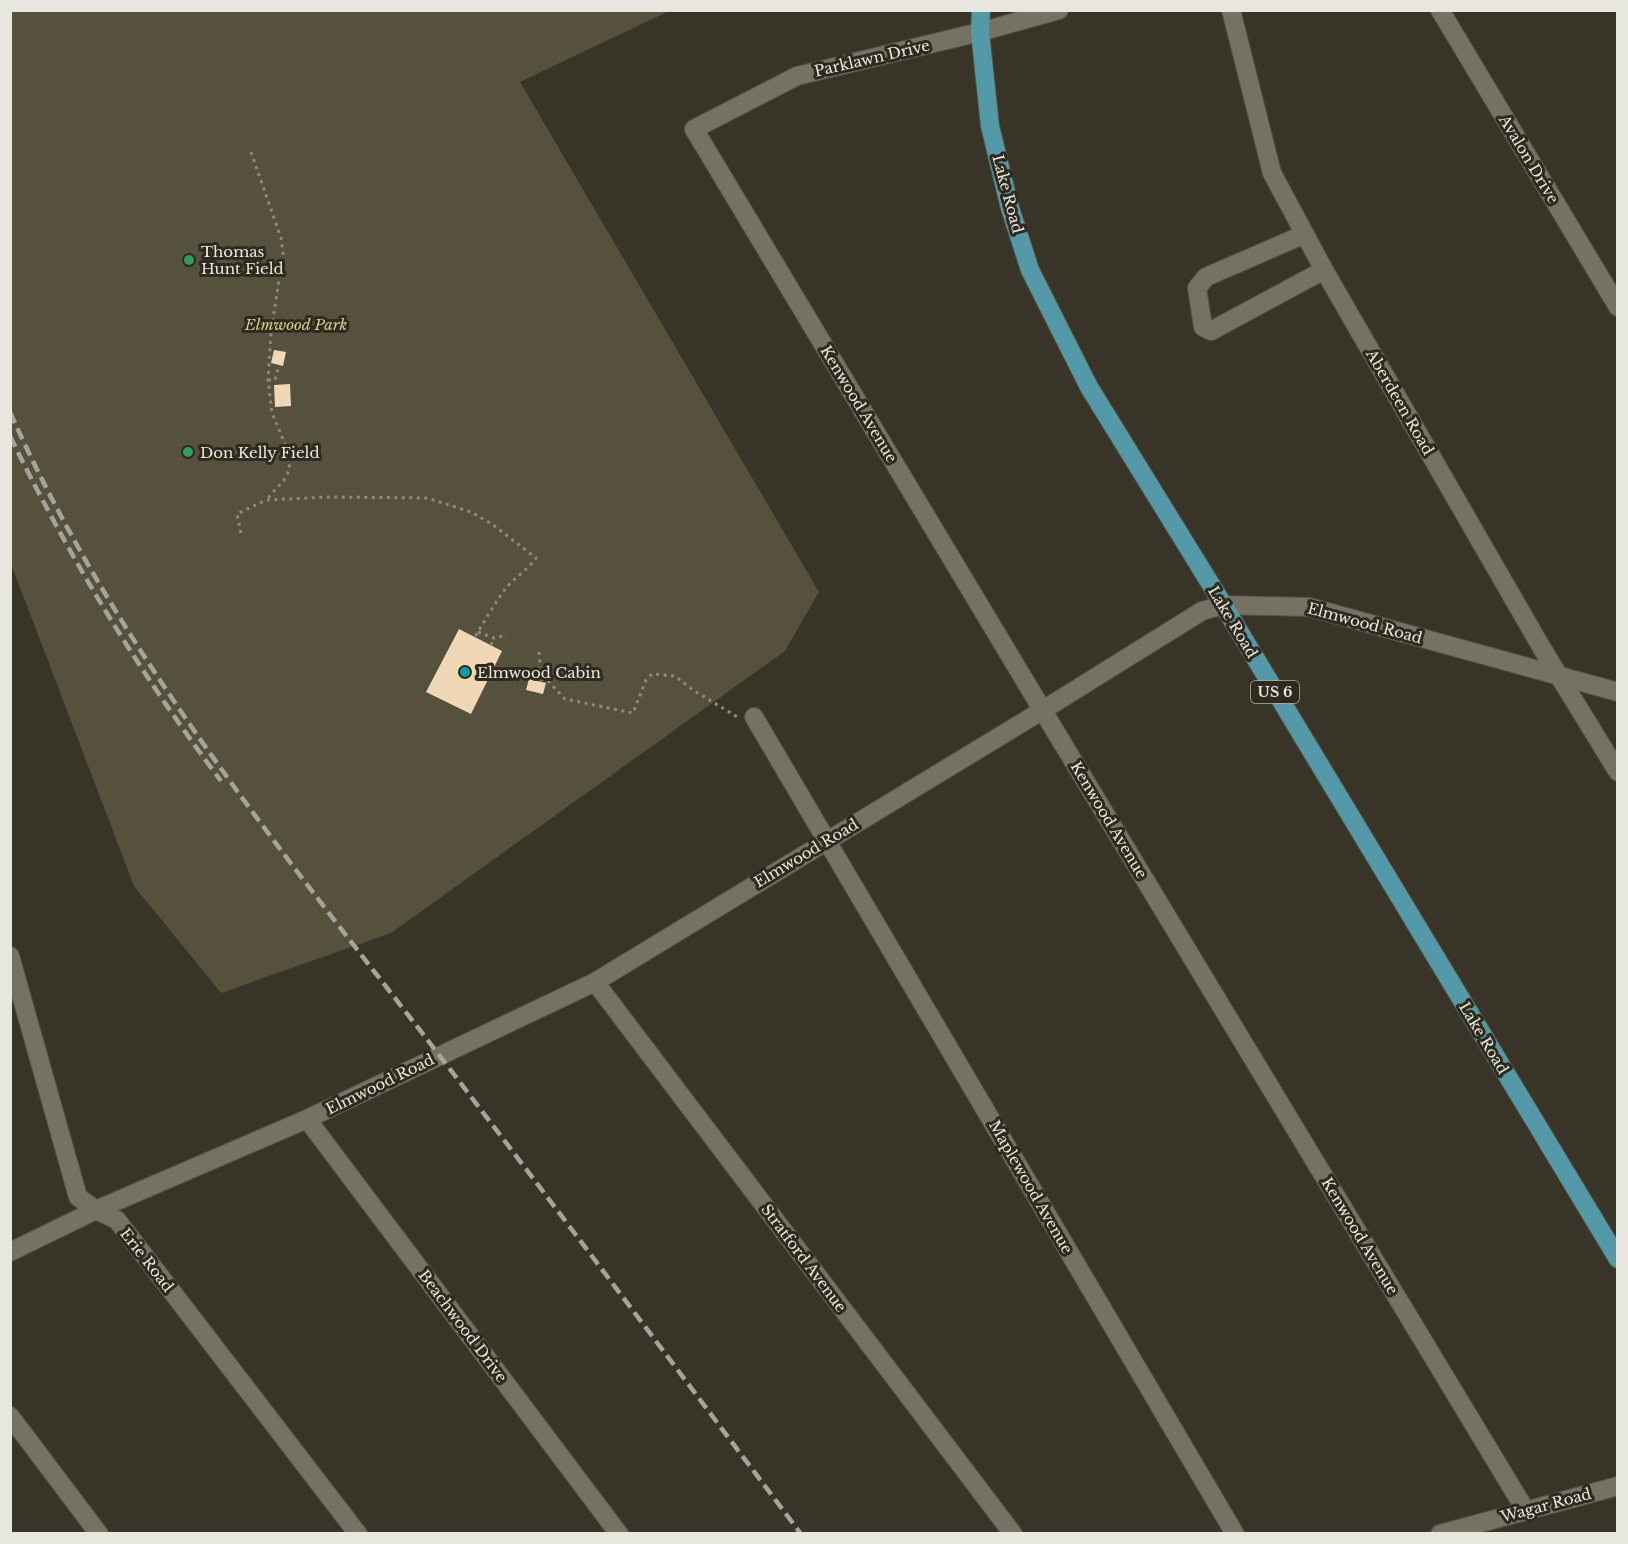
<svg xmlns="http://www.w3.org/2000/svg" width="1628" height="1544" font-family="'Libre Baskerville',serif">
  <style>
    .green { fill: #55513d }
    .building { fill: #f0d8b7 }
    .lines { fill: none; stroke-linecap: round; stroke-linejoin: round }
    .minor-casing { stroke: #535246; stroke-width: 20 }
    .major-casing { stroke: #535246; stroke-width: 20 }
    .path { stroke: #8c8a7f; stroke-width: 3; stroke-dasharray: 3 4.5; stroke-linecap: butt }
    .minor { stroke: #757263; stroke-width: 18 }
    .major { stroke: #5499a8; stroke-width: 18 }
    .rail { stroke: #a6a49a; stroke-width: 4.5; stroke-dasharray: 12 6; stroke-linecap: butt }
    .leisure-dot { fill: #2e9e5b; stroke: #2e2b1e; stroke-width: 2 }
    .culture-dot { fill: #0f9aa8; stroke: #2e2b1e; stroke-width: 2 }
    .labels { text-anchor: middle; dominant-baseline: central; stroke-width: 6; stroke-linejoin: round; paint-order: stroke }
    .shield { fill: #2e2b1e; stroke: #b0afa4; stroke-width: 1.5 }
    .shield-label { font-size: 14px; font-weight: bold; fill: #e8e7de }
    .street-label { font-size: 15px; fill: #e8e7de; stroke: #2e2b1e }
    .poi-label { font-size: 15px; fill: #e8e7de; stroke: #2e2b1e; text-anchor: start }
    .park-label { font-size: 15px; font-style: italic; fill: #d8cc8e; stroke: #2e2b1e }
  </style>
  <rect width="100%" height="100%" fill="#383528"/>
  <path class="green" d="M 11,11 L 669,11 L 520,82 L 819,592 L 785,651 L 391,933 L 221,993 L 134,886 L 11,564 Z"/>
  <path class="building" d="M 274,350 L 286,352 L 283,366 L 271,363 Z
    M 290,384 L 291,406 L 275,407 L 274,385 Z
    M 459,629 L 502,651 L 471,714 L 426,692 Z
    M 529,679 L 546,683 L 543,694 L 526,690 Z"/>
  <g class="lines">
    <defs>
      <path id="minor" d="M 1059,10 L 980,32 L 797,76 L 694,129 L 1034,696 L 1526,1511
        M 1231,10 L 1272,173 L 1324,270 L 1543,650 L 1618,772
        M 1440,10 L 1618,307
        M 1305,234 L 1206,277 L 1197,288 L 1203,327 L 1211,331 L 1324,270
        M 754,717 L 1235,1534
        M 10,956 L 78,1197 L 96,1210 L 117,1220 L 358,1534
        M 595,982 L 1013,1534
        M 307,1119 L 619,1534
        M 10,1252 L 96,1210 L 307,1119 L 595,982 L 1043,710 L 1202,611 L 1223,605 L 1309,607 L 1618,692
        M 10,1416 L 99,1534
        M 1440,1534 L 1618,1486"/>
      <path id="major" d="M 981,10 L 980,32 L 990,126 L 1010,208 L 1030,270 L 1089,387 L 1213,588 L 1618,1259"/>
    </defs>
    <use href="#minor" class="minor-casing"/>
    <use href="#major" class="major-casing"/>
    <path class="path" d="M 251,152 L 281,238 L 283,254 L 271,332 L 268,380 L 272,413 L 290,456 L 289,470 L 284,480 L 267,499
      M 268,380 L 275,380 L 279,365
      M 241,533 L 237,514 L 266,500 L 330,497 L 427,498 L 471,512 L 492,524 L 536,558 C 529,569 512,579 503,592 C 493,606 484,622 475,637
      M 478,632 L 494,638 L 507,635
      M 491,645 L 494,638
      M 539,652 L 540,663 L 537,678 L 548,681 L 565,699 L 633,713 L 646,680 L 652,674 L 675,676 L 693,690 L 739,718"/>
    <use href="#minor" class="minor"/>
    <use href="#major" class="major"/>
    <path class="rail" d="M 10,412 C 112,642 273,841 426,1038 C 552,1202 676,1368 801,1534
      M 10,436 C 70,559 139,672 221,781"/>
  </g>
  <g class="leisure-dot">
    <circle cx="189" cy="260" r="6"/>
    <circle cx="188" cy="452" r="6"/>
  </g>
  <circle class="culture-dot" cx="465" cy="672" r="6"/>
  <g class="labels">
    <rect class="shield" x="1251" y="681" width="48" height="22" rx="4.5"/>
    <g class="shield-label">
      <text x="1275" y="692">US 6</text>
    </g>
    <g class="street-label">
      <text transform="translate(872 58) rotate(-13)">Parklawn Drive</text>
      <text transform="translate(1529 159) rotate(59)">Avalon Drive</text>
      <text transform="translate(1008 194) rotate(75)">Lake Road</text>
      <text transform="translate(1400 402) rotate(60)">Aberdeen Road</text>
      <text transform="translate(859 404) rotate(59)">Kenwood Avenue</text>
      <text transform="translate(1233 622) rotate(59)">Lake Road</text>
      <text transform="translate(1365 623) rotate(15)">Elmwood Road</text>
      <text transform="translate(1109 820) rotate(59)">Kenwood Avenue</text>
      <text transform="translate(806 853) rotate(-31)">Elmwood Road</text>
      <text transform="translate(1484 1038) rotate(59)">Lake Road</text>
      <text transform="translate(380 1084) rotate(-26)">Elmwood Road</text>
      <text transform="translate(1031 1187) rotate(60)">Maplewood Avenue</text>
      <text transform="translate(1360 1236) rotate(59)">Kenwood Avenue</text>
      <text transform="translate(804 1258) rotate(53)">Stratford Avenue</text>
      <text transform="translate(147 1260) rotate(52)">Erie Road</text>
      <text transform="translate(463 1326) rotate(53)">Beachwood Drive</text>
      <text transform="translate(1546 1505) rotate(-15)">Wagar Road</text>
    </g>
    <g class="poi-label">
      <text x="201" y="251">Thomas<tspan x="201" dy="17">Hunt Field</tspan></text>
      <text x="200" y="452">Don Kelly Field</text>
      <text x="477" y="672">Elmwood Cabin</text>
    </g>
    <g class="park-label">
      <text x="296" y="324">Elmwood Park</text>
    </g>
  </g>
  <rect width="1628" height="1544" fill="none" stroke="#e8e7de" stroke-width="24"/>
</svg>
